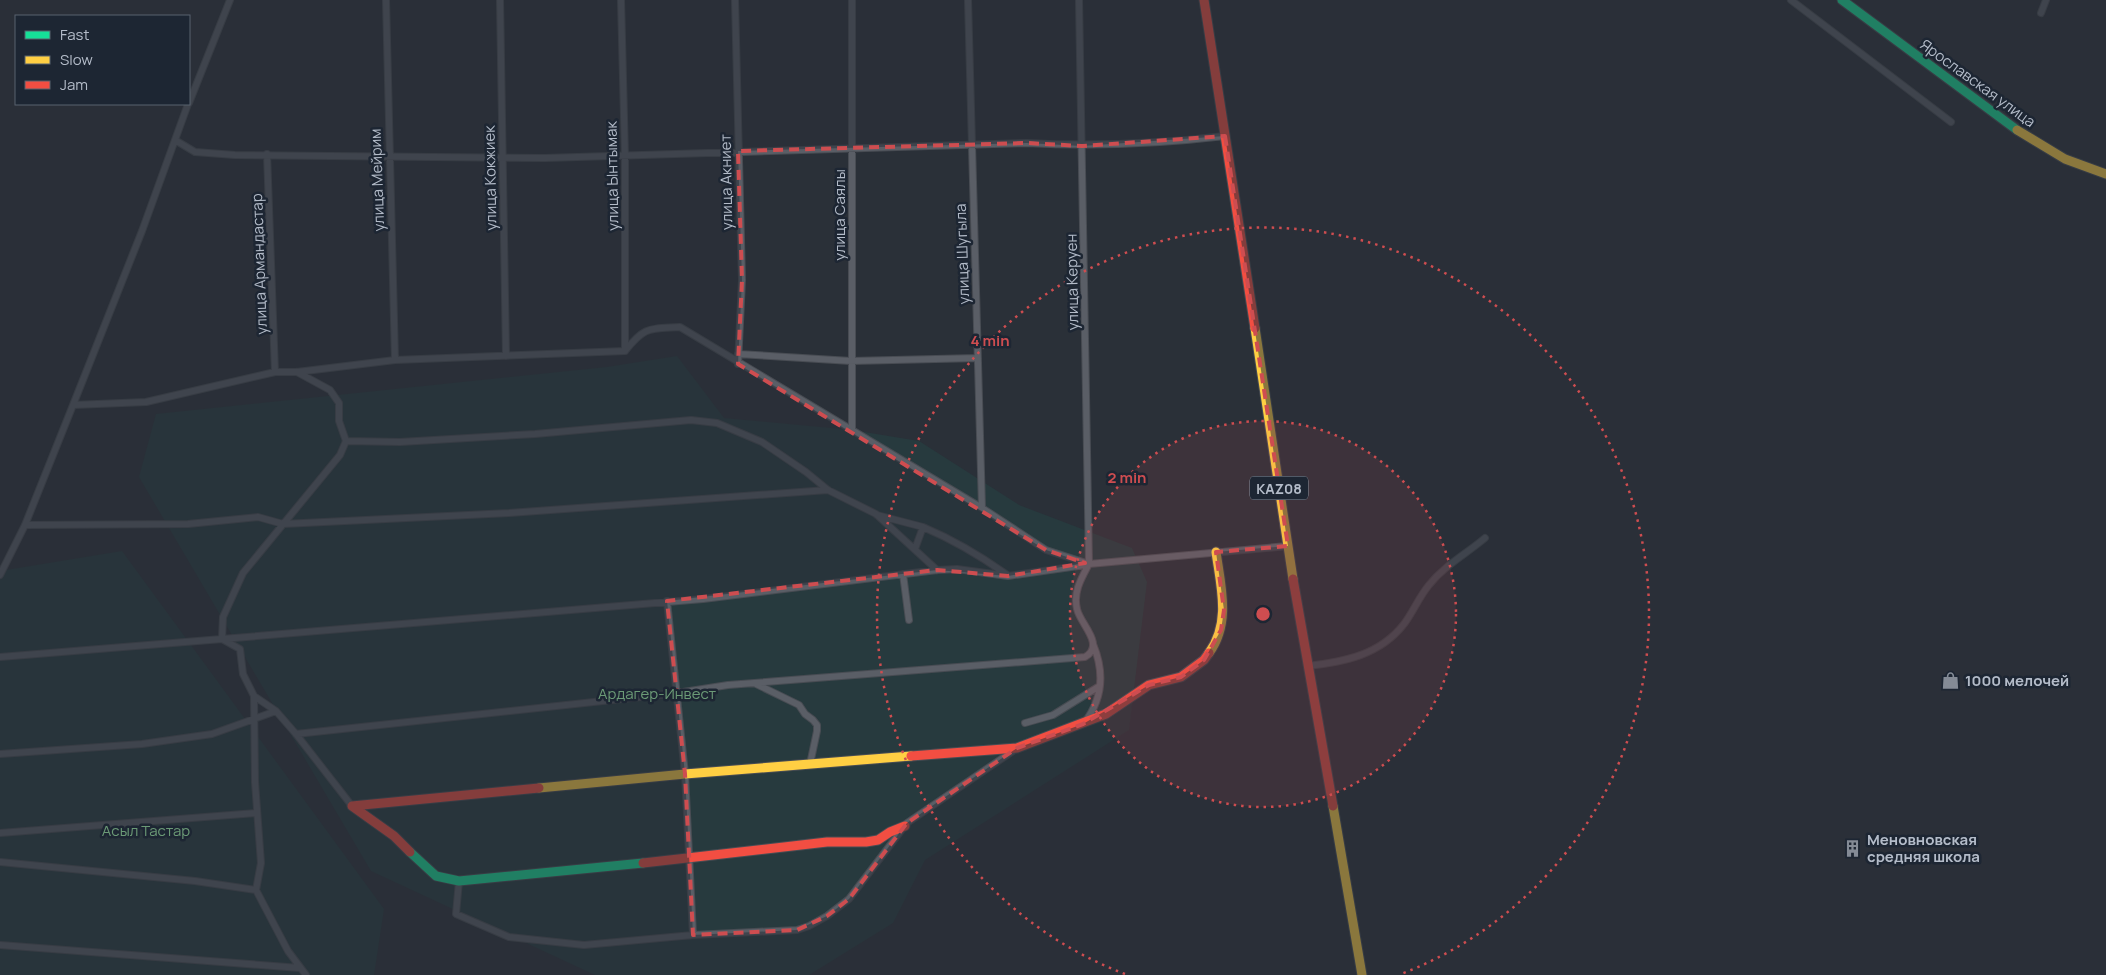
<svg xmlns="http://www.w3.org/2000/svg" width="2106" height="975" font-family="Manrope,sans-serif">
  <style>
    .green { fill: #273a3e }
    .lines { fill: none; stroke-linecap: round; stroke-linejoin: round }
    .street-casing { stroke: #484c53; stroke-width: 8 }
    .fast-casing { stroke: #484c53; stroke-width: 11 }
    .slow-casing { stroke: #484c53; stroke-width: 11 }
    .jam-casing { stroke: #484c53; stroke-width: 11 }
    .street { stroke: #5a5e66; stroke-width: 6 }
    .fast { stroke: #16e098; stroke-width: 9 }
    .slow { stroke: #ffcf43; stroke-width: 9 }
    .jam { stroke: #f24e42; stroke-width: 9 }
    .marked { fill: none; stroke: #ce4d50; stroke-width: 4; stroke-dasharray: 10 6; stroke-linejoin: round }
    .ring { fill: none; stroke: #ce4d50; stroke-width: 2.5; stroke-dasharray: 2.5 5 }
    .labels { text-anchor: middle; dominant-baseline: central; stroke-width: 5; stroke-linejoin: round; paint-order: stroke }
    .shield { fill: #1d2633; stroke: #878f9c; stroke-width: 1 }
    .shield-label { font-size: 14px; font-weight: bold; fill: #b4bcc9 }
    .street-label { font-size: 15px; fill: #b4bcc9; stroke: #1d2633 }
    .poi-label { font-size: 15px; font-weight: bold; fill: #b4bcc9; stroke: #1d2633; text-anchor: start }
    .park-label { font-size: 15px; fill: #6b9a76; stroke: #1d2633 }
    .centre { fill: #ce4d50; stroke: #1d2633; stroke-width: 2.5 }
    .ring-label { font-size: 15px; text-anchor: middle; font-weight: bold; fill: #ce4d50; stroke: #1d2633; stroke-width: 5; stroke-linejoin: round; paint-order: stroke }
  </style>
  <rect width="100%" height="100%" fill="#2a3038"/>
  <path class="green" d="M 677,356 L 724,418 L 852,430 L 919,441 L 1019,505 L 1132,548 L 1147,582 L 1129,730 L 925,860 L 893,923 L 809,975 L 595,975 L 371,871 L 139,477 L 156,414 L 607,367 Z
    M 122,551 L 384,909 L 374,975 L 0,975 L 0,571 Z"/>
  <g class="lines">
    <defs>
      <path id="street" d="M 386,0 L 395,360
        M 500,0 L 506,356
        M 621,0 L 625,156 L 625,351
        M 735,0 L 742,280 L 738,364
        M 968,0 L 982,508
        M 1791,0 L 1951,122
        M 2041,13 L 2046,0
        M 189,103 L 230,0
        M 175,140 L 195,152 L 235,155 L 545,158 L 1027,143 C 1097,147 1157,144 1225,136
        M 267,154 L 275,372
        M 738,354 L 851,361 L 978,358
        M 297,372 L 330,390 L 339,403 L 339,421 L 346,441 L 400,442 L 535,434 L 691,420 L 717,423 L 762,442 L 806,472 L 828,490 L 876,514 L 937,570
        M 73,405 L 142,231 L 188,104
        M 852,430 L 852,0
        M 877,515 L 923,527
        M 25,525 L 188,524 L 258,517 L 283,524 L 509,513 L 828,490
        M 915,549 L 923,527 C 954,540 979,555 1006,574
        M 903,574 L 909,620
        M 0,575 L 25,525 L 73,405 L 146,402 L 275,372 L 297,372 L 395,360 L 625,351 C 645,326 649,329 680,327 L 982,508 L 1046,550 L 1089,564 L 1288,546
        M 667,601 L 685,774 L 693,935
        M 0,657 L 222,639 L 223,617 L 243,573 L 340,455 L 346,441
        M 1307,666 C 1344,662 1380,655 1404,624 C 1413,612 1419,597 1429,585 C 1444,566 1466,554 1485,538
        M 756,684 L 799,705 L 805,714 L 813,720 L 817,725 L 817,731 L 810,764
        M 254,696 L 255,782 L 261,863 L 256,890
        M 1025,723 L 1053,715 L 1098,687
        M 1084,723 C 1103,699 1105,673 1093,644
        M 296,734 L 677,693 L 728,685 L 1085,657 C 1106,645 1080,624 1077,609 C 1073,592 1081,579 1089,564 L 1079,0
        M 0,754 L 142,744 L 212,734 L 276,711
        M 352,806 L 296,734 L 276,711 L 254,696 L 243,674 L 240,649 L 222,639 L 703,599 L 937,570 L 957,569 L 1008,576 L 1085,565
        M 0,833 L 257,813
        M 0,862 L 195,881 L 256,890 L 288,951 L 306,975
        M 459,881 L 456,914 L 509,937 L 584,945 L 693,935 L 797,930 L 809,926 L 827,916 L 849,899 L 907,823 L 1016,749
        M 0,945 L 300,968"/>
      <path id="fast" d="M 1842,0 L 2017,130
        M 410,852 L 436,876 L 459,881 L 643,863"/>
      <path id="slow" d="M 2017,130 L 2065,159 L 2106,174
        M 1255,328 L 1293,579
        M 1209,653 C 1231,623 1221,587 1216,552
        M 539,788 L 685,774 L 911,756
        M 1333,806 L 1362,975"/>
      <path id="jam" d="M 1204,0 L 1255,328
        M 1293,579 L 1333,806
        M 911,756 L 1017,748 L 1106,714 L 1149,685 L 1181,677 L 1204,660 L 1209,653
        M 410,852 L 394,836 L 352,806 L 539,788
        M 643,863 L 827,842 L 866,842 L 878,840 L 890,832 L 905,826"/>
    </defs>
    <use href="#street" class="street-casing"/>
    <use href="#fast" class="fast-casing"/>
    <use href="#slow" class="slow-casing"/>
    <use href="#jam" class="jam-casing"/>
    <use href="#street" class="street"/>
    <use href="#fast" class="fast"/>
    <use href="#slow" class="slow"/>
    <use href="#jam" class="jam"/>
  </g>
  <path d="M0 0H2106V975H0ZM 1225,136 L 1288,546 L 1216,552 L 1224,610 L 1221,630 L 1204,660 L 1181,677 L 1149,685 L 1083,724 L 1017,748 L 907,823 L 849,899 L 827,916 L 797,930 L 693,935 L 685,774 L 667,601 L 937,570 L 1008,576 L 1085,563 L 1046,550 L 738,364 L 742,280 L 738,151 L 1027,143 L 1082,146 Z" fill="#2a3038" fill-opacity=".55" fill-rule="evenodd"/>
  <path class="marked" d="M 1225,136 L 1288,546 L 1216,552 L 1224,610 L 1221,630 L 1204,660 L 1181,677 L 1149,685 L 1083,724 L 1017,748 L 907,823 L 849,899 L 827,916 L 797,930 L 693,935 L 685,774 L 667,601 L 937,570 L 1008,576 L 1085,563 L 1046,550 L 738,364 L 742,280 L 738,151 L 1027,143 L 1082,146 Z"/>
  <circle cx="1263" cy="614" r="193" fill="#ce4d50" fill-opacity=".12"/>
  <g class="ring">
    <circle cx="1263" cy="614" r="193"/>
    <path d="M1125 974A386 386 0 1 1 1401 974"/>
  </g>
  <defs>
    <symbol id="shop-bare" viewBox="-9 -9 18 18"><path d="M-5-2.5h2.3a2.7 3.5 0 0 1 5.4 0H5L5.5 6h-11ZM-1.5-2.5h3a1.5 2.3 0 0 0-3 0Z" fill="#848b96" stroke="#1d2633" stroke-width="2.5" paint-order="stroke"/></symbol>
    <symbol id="building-bare" viewBox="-9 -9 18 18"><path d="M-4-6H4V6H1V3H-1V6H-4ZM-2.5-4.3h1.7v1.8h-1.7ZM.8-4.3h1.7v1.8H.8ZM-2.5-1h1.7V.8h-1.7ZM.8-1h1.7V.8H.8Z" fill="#848b96" stroke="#1d2633" stroke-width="2.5" paint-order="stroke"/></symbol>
  </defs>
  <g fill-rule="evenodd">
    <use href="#shop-bare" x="1938" y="668" width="25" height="25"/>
    <use href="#building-bare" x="1840" y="836" width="25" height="25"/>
  </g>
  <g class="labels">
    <rect class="shield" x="1250" y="476.5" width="58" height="23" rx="4"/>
    <g class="shield-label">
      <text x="1279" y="488">KAZ08</text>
    </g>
    <g class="street-label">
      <text transform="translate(1978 83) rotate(36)">Ярославская улица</text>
      <text transform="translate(612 176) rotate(-91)">улица Ынтымак</text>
      <text transform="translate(490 178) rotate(-91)">улица Кокжиек</text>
      <text transform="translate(377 180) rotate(-92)">улица Мейрим</text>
      <text transform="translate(726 182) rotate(-91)">улица Акниет</text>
      <text transform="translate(839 215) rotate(-90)">улица Саялы</text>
      <text transform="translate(962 254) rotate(-92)">улица Шугыла</text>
      <text transform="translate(259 264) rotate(-92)">улица Армандастар</text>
      <text transform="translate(1072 282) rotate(-91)">улица Керуен</text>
    </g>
    <g class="poi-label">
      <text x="1965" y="680">1000 мелочей</text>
      <text x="1867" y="839">Меновновская<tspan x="1867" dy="17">средняя школа</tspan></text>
    </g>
    <g class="park-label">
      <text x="657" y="693">Ардагер-Инвест</text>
      <text x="146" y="830">Асыл Тастар</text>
    </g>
  </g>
  <circle cx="1263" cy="614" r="8" class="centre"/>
  <g class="ring-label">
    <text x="990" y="346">4 min</text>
    <text x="1127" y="483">2 min</text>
  </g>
  <rect x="15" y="15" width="175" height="90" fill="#1d2633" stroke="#59626f"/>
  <rect x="25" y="31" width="25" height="8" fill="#16e098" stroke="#59626f"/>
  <text x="60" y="40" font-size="15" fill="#b4bcc9">Fast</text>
  <rect x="25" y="56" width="25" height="8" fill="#ffcf43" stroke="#59626f"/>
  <text x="60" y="65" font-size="15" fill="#b4bcc9">Slow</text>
  <rect x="25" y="81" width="25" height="8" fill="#f24e42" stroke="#59626f"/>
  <text x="60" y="90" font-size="15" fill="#b4bcc9">Jam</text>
</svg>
